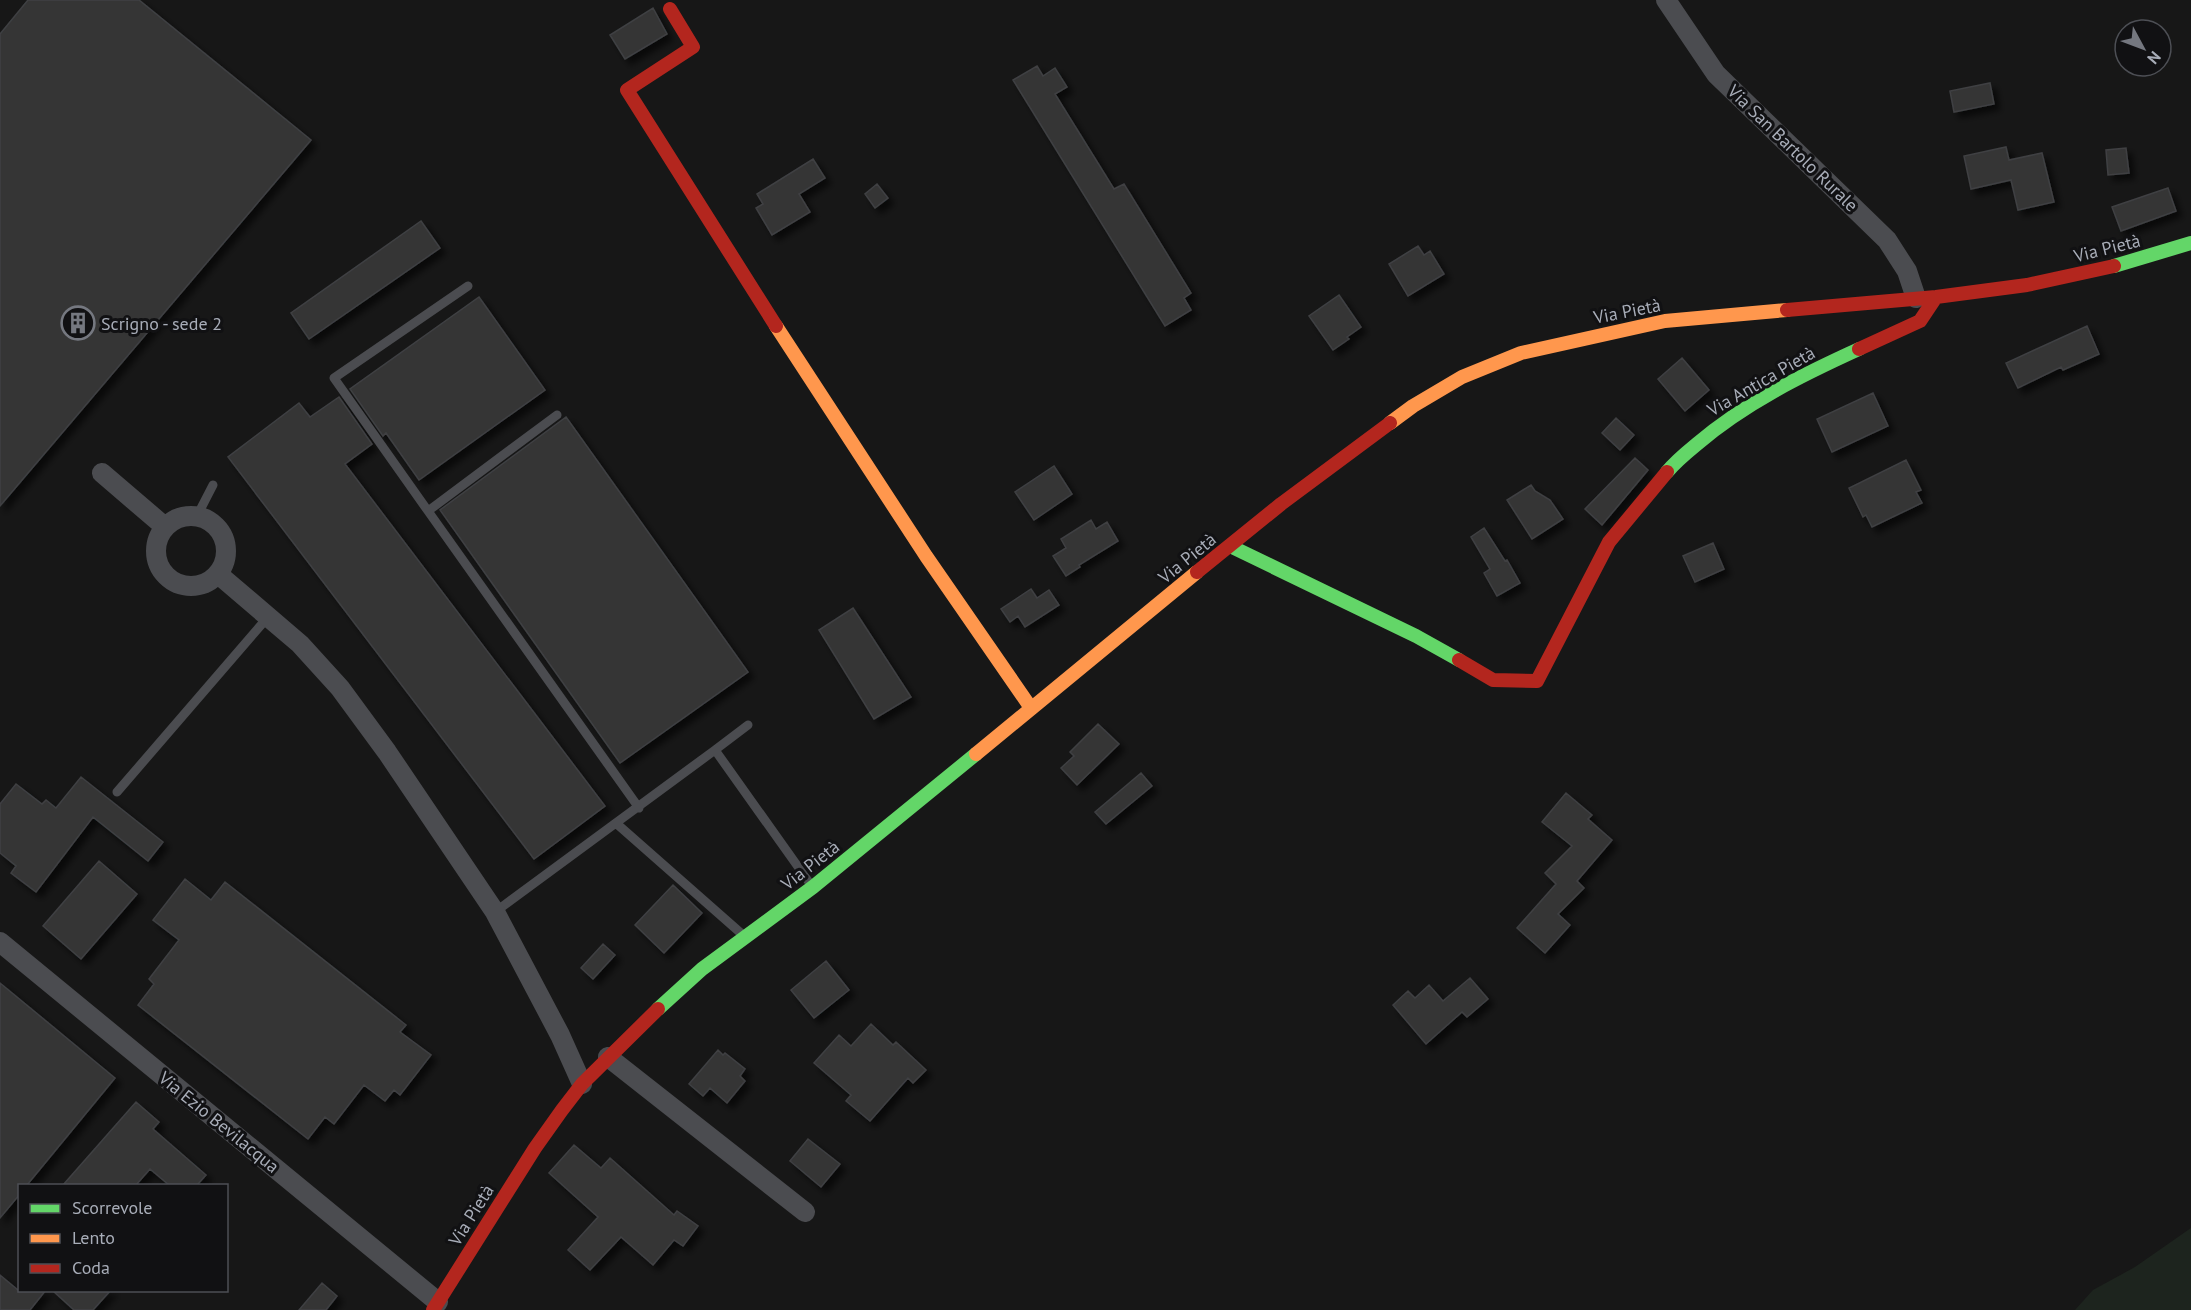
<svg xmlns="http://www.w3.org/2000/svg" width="2191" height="1310" font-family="'PT Sans',sans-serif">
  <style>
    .green { fill: #1d241e }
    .building { fill: #353536; stroke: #3f4043; stroke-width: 1.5; filter: url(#shadow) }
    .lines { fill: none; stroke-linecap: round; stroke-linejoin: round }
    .lane { stroke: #4b4c50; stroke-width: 9 }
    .street { stroke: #4b4c50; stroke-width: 20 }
    .fast { stroke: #63d668; stroke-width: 14 }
    .slow { stroke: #ff974d; stroke-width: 14 }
    .jam { stroke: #b3261e; stroke-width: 14 }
    .labels { text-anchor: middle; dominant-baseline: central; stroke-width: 6; stroke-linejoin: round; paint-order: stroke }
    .street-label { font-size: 18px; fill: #a8adb8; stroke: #111113 }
    .poi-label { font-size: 18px; fill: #a8adb8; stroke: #111113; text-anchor: start }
  </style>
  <defs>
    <filter id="shadow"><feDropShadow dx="5.5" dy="5.5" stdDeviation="3" flood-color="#0009"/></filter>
  </defs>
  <rect width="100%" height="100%" fill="#171717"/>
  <path class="green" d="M 2191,1228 L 2191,1310 L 2075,1310 L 2093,1290 L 2135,1267 Z"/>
  <path class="building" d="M 28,0 L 139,0 L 311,140 L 0,506 L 0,34 Z
    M 653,8 L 667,34 L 625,59 L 610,35 Z
    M 1037,66 L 1043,76 L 1055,68 L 1067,87 L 1055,94 L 1114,189 L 1124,184 L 1191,293 L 1184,298 L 1191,310 L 1165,326 L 1013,80 Z
    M 1990,83 L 1994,104 L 1954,112 L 1950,91 Z
    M 2006,147 L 2009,160 L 2042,153 L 2054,202 L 2018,210 L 2011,180 L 1971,189 L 1964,156 Z
    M 2126,148 L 2129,173 L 2108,175 L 2106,150 Z
    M 813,159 L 825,178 L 799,194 L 810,212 L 772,235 L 756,208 L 763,204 L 757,194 Z
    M 877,184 L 888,198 L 875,208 L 865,194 Z
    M 2168,188 L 2176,211 L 2121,231 L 2112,207 Z
    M 421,221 L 440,248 L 309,339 L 291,313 Z
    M 1418,246 L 1424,255 L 1430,251 L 1444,274 L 1408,296 L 1389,264 Z
    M 1339,295 L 1361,327 L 1347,337 L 1349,339 L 1333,350 L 1309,316 Z
    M 479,297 L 545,390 L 419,480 L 386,433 L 383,436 L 350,389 Z
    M 2087,326 L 2099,354 L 2063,370 L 2061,367 L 2018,388 L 2006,363 Z
    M 1682,358 L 1709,390 L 1685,411 L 1658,379 Z
    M 1873,393 L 1888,426 L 1832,452 L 1817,419 Z
    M 339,397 L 372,444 L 345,464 L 605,806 L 534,859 L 228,457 L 299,403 L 310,417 Z
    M 566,417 L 748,672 L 620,763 L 440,510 Z
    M 1616,418 L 1634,435 L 1620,450 L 1602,433 Z
    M 1635,458 L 1648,470 L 1602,525 L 1585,509 Z
    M 1906,460 L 1921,490 L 1916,492 L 1922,503 L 1872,527 L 1866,515 L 1863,517 L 1849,488 Z
    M 1054,466 L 1072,494 L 1034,520 L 1015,492 Z
    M 1531,485 L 1535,491 L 1550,500 L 1563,519 L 1532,539 L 1507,500 Z
    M 1091,520 L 1096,529 L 1107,522 L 1118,541 L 1079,565 L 1080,567 L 1066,576 L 1053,556 L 1066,548 L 1061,539 Z
    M 1484,528 L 1505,561 L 1507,560 L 1520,583 L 1497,596 L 1484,573 L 1490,569 L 1471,537 Z
    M 1713,543 L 1724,569 L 1695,582 L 1683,556 Z
    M 1031,589 L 1037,598 L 1049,590 L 1059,605 L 1025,627 L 1018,616 L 1010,622 L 1001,609 Z
    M 853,608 L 911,697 L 874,719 L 819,630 Z
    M 1098,724 L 1119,744 L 1077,785 L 1061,768 L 1074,756 L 1070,752 Z
    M 1141,773 L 1152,786 L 1106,824 L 1095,812 Z
    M 81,777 L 163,842 L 148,861 L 93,817 L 36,892 L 11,873 L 16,866 L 0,853 L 0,804 L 16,784 L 42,804 L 46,800 L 56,808 Z
    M 1566,793 L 1592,815 L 1588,819 L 1612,840 L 1577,881 L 1584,888 L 1558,914 L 1570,925 L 1545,953 L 1517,928 L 1556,884 L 1545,873 L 1572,846 L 1542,822 Z
    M 99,861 L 137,894 L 81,959 L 43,926 Z
    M 185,879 L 211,900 L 225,882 L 406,1025 L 400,1032 L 431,1055 L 400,1095 L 394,1090 L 385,1101 L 364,1085 L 334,1124 L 325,1117 L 308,1139 L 138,1005 L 154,984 L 149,979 L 179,940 L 153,920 Z
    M 673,885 L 702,913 L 664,953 L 635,925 Z
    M 603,944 L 615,955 L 593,979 L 581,968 Z
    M 826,961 L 849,990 L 814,1018 L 791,990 Z
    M 1470,978 L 1488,999 L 1467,1017 L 1462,1012 L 1426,1044 L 1393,1005 L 1408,991 L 1415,998 L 1429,985 L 1443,1001 Z
    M 0,983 L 115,1078 L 27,1185 L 20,1185 L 20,1194 L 0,1218 Z
    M 871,1024 L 893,1045 L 896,1042 L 926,1070 L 913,1083 L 908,1078 L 870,1121 L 846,1101 L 851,1095 L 814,1063 L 839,1035 L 851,1046 Z
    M 718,1050 L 723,1055 L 725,1053 L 745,1069 L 740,1076 L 745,1081 L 727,1103 L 710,1088 L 703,1096 L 689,1084 Z
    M 136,1102 L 159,1122 L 153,1129 L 206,1175 L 197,1185 L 169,1185 L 150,1169 L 136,1185 L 63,1185 Z
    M 808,1139 L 840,1164 L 821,1187 L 790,1161 Z
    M 574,1145 L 601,1168 L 610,1158 L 674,1215 L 677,1211 L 698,1226 L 683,1246 L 674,1240 L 653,1265 L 621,1237 L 590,1270 L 568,1250 L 598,1217 L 549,1173 Z
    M 0,1275 L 18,1290 L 46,1290 L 30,1310 L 0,1310 Z
    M 322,1283 L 337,1296 L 326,1310 L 299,1310 Z
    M 52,1290 L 111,1290 L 93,1310 L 74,1310 Z"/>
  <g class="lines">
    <path class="lane" d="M 557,415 L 428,511 L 639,808
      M 428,511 L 334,378 L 468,286
      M 197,516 L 213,485
      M 715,750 L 748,725
      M 117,792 L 268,617
      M 617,824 L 743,935
      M 495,912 L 715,750 L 811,885"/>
    <path class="street" d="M 1666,0 L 1716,74 L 1887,240 L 1907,271 L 1916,298
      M 102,473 L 165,527
      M156 551a35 35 0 1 1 70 0a35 35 0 1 1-70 0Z
      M 218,574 L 300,644 L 340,688 L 387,752 L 495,912 L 560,1035 L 582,1084
      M 0,942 L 438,1302
      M 608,1057 L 805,1212"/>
    <path class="fast" d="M 2114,266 L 2191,243
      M 1667,472 C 1676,461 1686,453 1697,444 C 1745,403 1802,375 1859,349
      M 1230,546 L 1416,636 L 1459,660
      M 658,1009 L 702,969 L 813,887 L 976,754"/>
    <path class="slow" d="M 776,326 L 926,556 L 1031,708
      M 1390,423 L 1413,406 L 1462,377 L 1521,353 L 1665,321 L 1787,310
      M 976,754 L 1197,572"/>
    <path class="jam" d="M 670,9 L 693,47 L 627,90 L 776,326
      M 1787,310 L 1936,297 L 2027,285 L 2114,266
      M 1859,349 L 1920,321 L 1936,297
      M 1197,572 L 1281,504 L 1390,423
      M 1459,660 L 1493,680 L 1537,681 L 1609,542 L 1667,472
      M 433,1310 L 535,1148 L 562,1110 L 582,1084 L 658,1009"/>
  </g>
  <defs>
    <symbol id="building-ring" viewBox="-11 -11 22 22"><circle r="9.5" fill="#111113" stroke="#757880" stroke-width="1.5"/><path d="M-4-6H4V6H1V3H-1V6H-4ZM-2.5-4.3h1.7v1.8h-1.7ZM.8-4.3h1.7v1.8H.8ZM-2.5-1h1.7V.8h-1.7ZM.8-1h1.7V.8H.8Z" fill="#757880"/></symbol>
  </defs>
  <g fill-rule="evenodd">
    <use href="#building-ring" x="59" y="304" width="38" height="38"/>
  </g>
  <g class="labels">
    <g class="street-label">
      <text transform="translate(1793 148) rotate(44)">Via San Bartolo Rurale</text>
      <text transform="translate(2107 248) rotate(-14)">Via Pietà</text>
      <text transform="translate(1627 311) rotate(-11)">Via Pietà</text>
      <text transform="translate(1761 381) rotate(-30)">Via Antica Pietà</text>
      <text transform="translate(1187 558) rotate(-39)">Via Pietà</text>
      <text transform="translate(810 865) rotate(-38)">Via Pietà</text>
      <text transform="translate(219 1122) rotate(39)">Via Ezio Bevilacqua</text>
      <text transform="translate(471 1215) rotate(-58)">Via Pietà</text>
    </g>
    <g class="poi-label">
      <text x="101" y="323">Scrigno - sede 2</text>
    </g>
  </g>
  <rect x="18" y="1184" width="210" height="108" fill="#111113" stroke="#4d4f55" stroke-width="1.5"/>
  <rect x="30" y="1204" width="30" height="9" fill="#63d668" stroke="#4d4f55" stroke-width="1.5"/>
  <text x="72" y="1214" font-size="18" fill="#a8adb8">Scorrevole</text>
  <rect x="30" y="1234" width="30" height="9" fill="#ff974d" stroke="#4d4f55" stroke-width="1.5"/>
  <text x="72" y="1244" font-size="18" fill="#a8adb8">Lento</text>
  <rect x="30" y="1264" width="30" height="9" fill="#b3261e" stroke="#4d4f55" stroke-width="1.5"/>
  <text x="72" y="1274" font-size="18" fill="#a8adb8">Coda</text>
  <g transform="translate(2143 48) rotate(131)"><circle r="28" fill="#111113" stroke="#4d4f55" stroke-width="1.5"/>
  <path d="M0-4.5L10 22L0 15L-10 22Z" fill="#757880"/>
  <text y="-9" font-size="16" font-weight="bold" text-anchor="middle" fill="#a8adb8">N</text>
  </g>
</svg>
